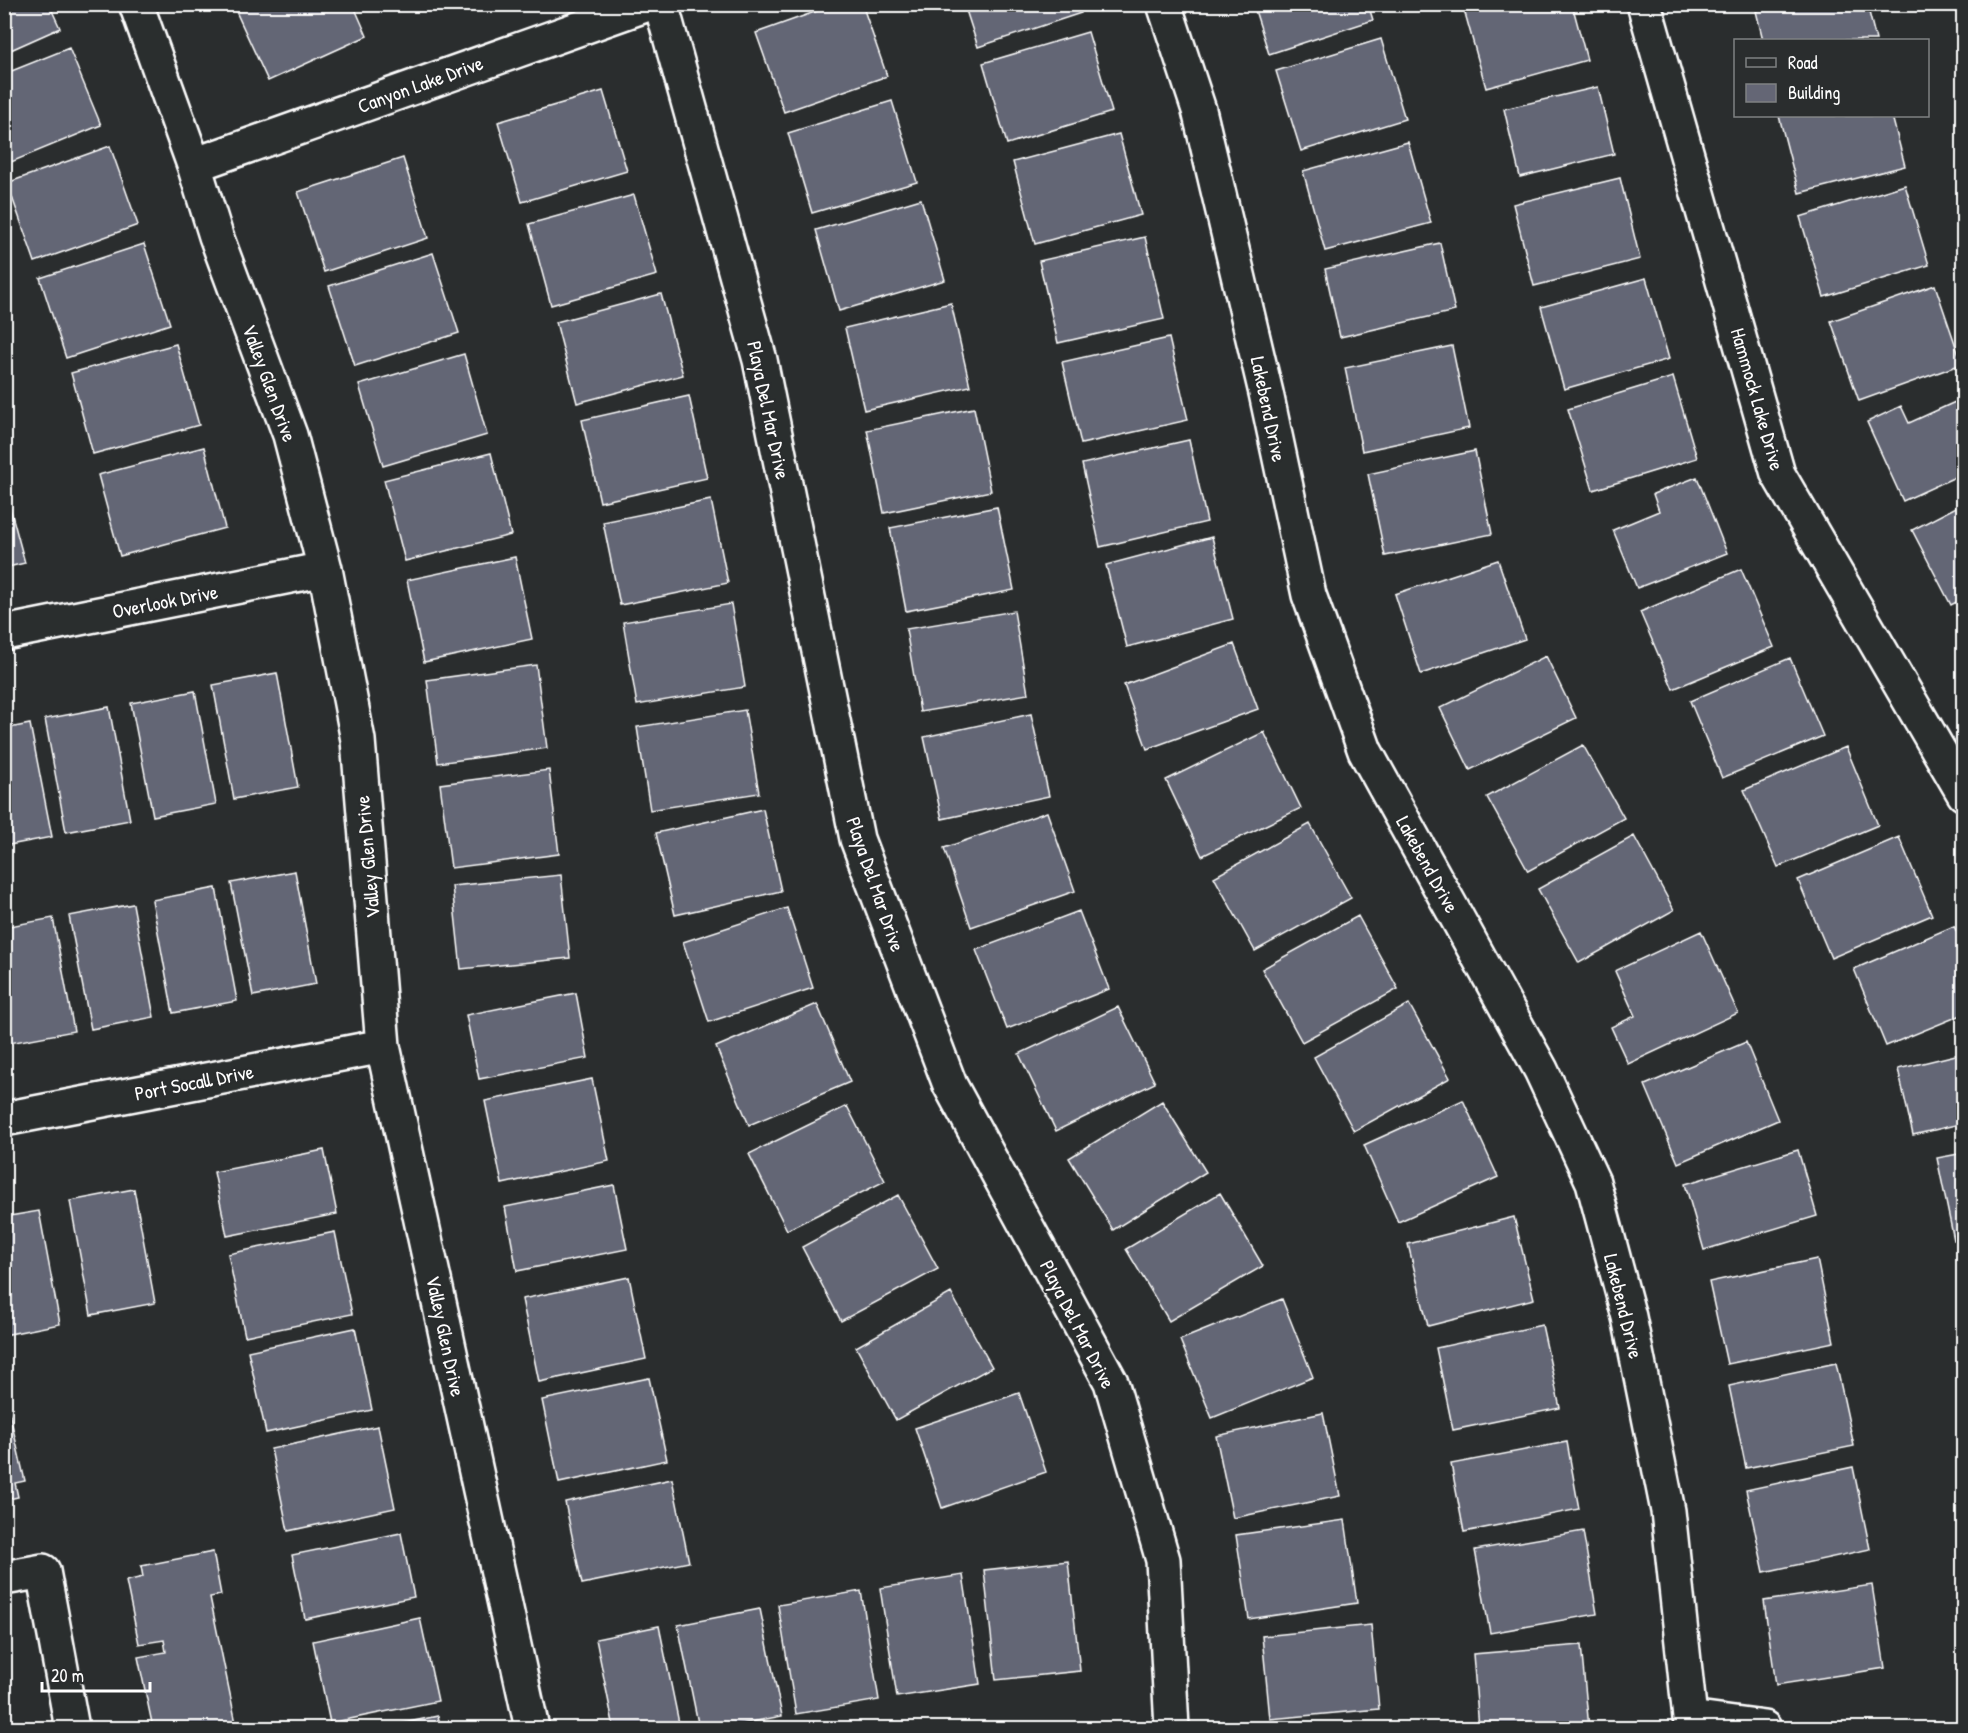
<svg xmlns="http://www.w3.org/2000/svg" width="1968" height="1733" font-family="'Patrick Hand',sans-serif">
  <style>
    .building { fill: #646675; stroke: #fff; stroke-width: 1.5 }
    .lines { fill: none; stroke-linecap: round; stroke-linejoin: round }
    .street-casing { stroke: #fff; stroke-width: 38 }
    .street { stroke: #2a2d2e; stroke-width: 33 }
    .labels { text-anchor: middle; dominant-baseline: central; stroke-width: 4.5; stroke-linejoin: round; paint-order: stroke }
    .street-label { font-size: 20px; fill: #fff; stroke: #2a2d2e }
  </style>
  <rect width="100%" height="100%" fill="#2a2d2e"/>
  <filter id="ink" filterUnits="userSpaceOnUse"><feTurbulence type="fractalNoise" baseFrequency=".0167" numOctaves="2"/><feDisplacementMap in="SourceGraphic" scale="12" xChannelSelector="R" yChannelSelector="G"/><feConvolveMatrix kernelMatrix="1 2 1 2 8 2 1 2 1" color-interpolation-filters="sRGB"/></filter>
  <g filter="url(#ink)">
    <path class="building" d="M 4,4 L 49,4 L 60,28 L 4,53 Z
      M 353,4 L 367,36 L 268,81 L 233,5 Z
      M 441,4 L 469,4 L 444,14 Z
      M 837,4 L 862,4 L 887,76 L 784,112 L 756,33 Z
      M 964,4 L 1078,4 L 1081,13 L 978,47 Z
      M 1253,4 L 1368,4 L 1373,20 L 1269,54 Z
      M 1469,4 L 1572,4 L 1587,60 L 1486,88 L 1463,6 Z
      M 1782,4 L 1867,4 L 1876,40 L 1763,40 L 1756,11 Z
      M 1088,32 L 1112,112 L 1007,144 L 983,63 Z
      M 1381,39 L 1405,119 L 1301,151 L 1276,71 Z
      M 69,48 L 101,125 L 4,165 L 4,74 Z
      M 1598,87 L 1614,154 L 1520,177 L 1504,109 Z
      M 603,91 L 627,171 L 522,202 L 498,122 Z
      M 892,101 L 917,182 L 812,213 L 788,133 Z
      M 1779,116 L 1892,116 L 1905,166 L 1799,193 Z
      M 1119,134 L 1141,215 L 1035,244 L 1013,162 Z
      M 1408,142 L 1431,223 L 1325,251 L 1303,171 Z
      M 110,146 L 138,225 L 35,262 L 7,183 Z
      M 403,158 L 428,238 L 324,272 L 298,192 Z
      M 1620,178 L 1640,259 L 1534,286 L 1513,204 Z
      M 1905,185 L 1929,265 L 1824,297 L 1800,217 Z
      M 634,195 L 657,275 L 551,305 L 529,224 Z
      M 921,199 L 945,280 L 839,311 L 816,230 Z
      M 1145,237 L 1164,319 L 1058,343 L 1039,261 Z
      M 1440,243 L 1455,311 L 1340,337 L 1325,269 Z
      M 144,244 L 170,324 L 66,358 L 40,278 Z
      M 433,253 L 459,333 L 355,366 L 329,286 Z
      M 1646,278 L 1669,359 L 1564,389 L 1541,307 Z
      M 1935,285 L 1962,364 L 1859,401 L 1831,321 Z
      M 661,294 L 683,375 L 577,403 L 556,322 Z
      M 951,303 L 970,386 L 864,410 L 845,328 Z
      M 1169,338 L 1188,420 L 1081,444 L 1062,362 Z
      M 176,344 L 199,425 L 93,454 L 71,373 Z
      M 1452,346 L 1469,428 L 1362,451 L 1345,368 Z
      M 464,354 L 487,435 L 383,466 L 359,385 Z
      M 1673,377 L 1697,458 L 1593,490 L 1568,409 Z
      M 689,396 L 707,478 L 600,502 L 582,420 Z
      M 1964,398 L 1964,473 L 1903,501 L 1867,422 L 1901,406 L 1909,423 Z
      M 974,408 L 991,491 L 884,513 L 867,430 Z
      M 1189,440 L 1207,522 L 1100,547 L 1082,464 Z
      M 204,447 L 225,528 L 120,556 L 98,475 Z
      M 1475,451 L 1492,534 L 1385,556 L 1368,474 Z
      M 491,453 L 511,535 L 405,561 L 384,480 Z
      M 1697,477 L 1727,553 L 1637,588 L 1613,530 L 1659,511 L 1653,494 Z
      M 8,500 L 25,563 L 4,568 L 4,501 Z
      M 711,500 L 728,583 L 620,605 L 603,522 Z
      M 1964,503 L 1964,598 L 1951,605 L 1912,530 Z
      M 997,507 L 1014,590 L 906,611 L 890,528 Z
      M 1212,537 L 1233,619 L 1127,647 L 1106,565 Z
      M 515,557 L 532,639 L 424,662 L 407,580 Z
      M 1498,560 L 1525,639 L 1421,674 L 1395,594 Z
      M 1741,569 L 1774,647 L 1673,689 L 1640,612 Z
      M 731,604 L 745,687 L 637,705 L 623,622 Z
      M 1014,611 L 1028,694 L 920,712 L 906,629 Z
      M 1234,644 L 1258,709 L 1147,749 L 1124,685 Z
      M 1546,656 L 1576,718 L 1470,770 L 1440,708 Z
      M 1790,658 L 1823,736 L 1722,778 L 1690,701 Z
      M 536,665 L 547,748 L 438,763 L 427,680 Z
      M 277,673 L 298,787 L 234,799 L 213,685 Z
      M 195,691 L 216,804 L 153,816 L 131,703 Z
      M 109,707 L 130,820 L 66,832 L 45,719 Z
      M 745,710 L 759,793 L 650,810 L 637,727 Z
      M 1031,714 L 1049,796 L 942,819 L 924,737 Z
      M 30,724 L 52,837 L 4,846 L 4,729 Z
      M 1264,732 L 1301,808 L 1202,856 L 1166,780 Z
      M 1583,745 L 1624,818 L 1528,871 L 1487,797 Z
      M 1846,747 L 1878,825 L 1778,867 L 1744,790 Z
      M 549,770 L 559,854 L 451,868 L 440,784 Z
      M 763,809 L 781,891 L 675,915 L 656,833 Z
      M 1047,812 L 1075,891 L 971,927 L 944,848 Z
      M 1310,824 L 1351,898 L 1255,951 L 1214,877 Z
      M 1634,836 L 1674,910 L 1579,963 L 1538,889 Z
      M 1899,837 L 1932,915 L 1831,958 L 1798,880 Z
      M 295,871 L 316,984 L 253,996 L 231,883 Z
      M 561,875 L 570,958 L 461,969 L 452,886 Z
      M 216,888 L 237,1001 L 173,1013 L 152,900 Z
      M 133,904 L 154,1017 L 91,1029 L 69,916 Z
      M 787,908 L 813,988 L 709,1022 L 683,942 Z
      M 1079,911 L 1109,989 L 1007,1029 L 976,950 Z
      M 1358,916 L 1398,989 L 1302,1042 L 1262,969 Z
      M 53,918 L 74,1031 L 10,1043 L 4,1015 L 4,927 Z
      M 1954,926 L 1964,948 L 1964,1014 L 1886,1046 L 1854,969 Z
      M 1701,931 L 1738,1013 L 1628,1064 L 1611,1027 L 1635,1016 L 1615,971 Z
      M 576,993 L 588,1058 L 479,1079 L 466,1015 Z
      M 817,1004 L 850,1082 L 749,1125 L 716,1047 Z
      M 1409,1004 L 1450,1078 L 1354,1131 L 1314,1057 Z
      M 1118,1007 L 1155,1083 L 1056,1131 L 1019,1054 Z
      M 1746,1042 L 1778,1120 L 1678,1163 L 1645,1085 Z
      M 1964,1053 L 1964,1123 L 1913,1135 L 1898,1069 Z
      M 592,1079 L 609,1161 L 502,1184 L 485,1101 Z
      M 1463,1100 L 1498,1177 L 1398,1222 L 1364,1145 Z
      M 1162,1101 L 1206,1172 L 1113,1230 L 1069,1158 Z
      M 847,1106 L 885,1181 L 787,1230 L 749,1154 Z
      M 324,1150 L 337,1214 L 227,1236 L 214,1172 Z
      M 1798,1150 L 1817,1216 L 1704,1250 L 1685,1184 Z
      M 1964,1153 L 1964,1238 L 1954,1240 L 1937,1158 Z
      M 614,1185 L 627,1249 L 517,1271 L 505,1207 Z
      M 134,1189 L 155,1303 L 91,1315 L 70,1201 Z
      M 1220,1193 L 1263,1266 L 1169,1321 L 1126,1249 Z
      M 898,1195 L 938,1269 L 841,1321 L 802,1247 Z
      M 39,1211 L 60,1324 L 4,1335 L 4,1217 Z
      M 1514,1217 L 1534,1299 L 1428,1326 L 1408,1244 Z
      M 335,1232 L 352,1314 L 245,1336 L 228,1254 Z
      M 1817,1259 L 1834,1342 L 1727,1364 L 1709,1282 Z
      M 629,1277 L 646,1359 L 539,1382 L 522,1299 Z
      M 951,1293 L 992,1367 L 896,1420 L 856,1347 Z
      M 1282,1299 L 1313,1377 L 1212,1418 L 1180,1340 Z
      M 1542,1325 L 1560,1408 L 1453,1430 L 1436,1348 Z
      M 355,1328 L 372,1410 L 266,1433 L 248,1351 Z
      M 1836,1363 L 1854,1446 L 1746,1468 L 1729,1386 Z
      M 649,1378 L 667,1460 L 559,1483 L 542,1400 Z
      M 1019,1393 L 1046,1472 L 942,1508 L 915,1428 Z
      M 8,1407 L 25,1481 L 15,1483 L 18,1497 L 4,1500 L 4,1408 Z
      M 1323,1413 L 1340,1496 L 1233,1518 L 1216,1436 Z
      M 378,1426 L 395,1508 L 288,1531 L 271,1449 Z
      M 1567,1442 L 1579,1509 L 1464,1532 L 1451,1464 Z
      M 1853,1467 L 1870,1549 L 1764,1572 L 1746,1490 Z
      M 672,1479 L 689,1562 L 582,1584 L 565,1502 Z
      M 1345,1520 L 1357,1603 L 1249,1619 L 1236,1535 Z
      M 1583,1531 L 1597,1614 L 1490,1633 L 1475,1550 Z
      M 401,1533 L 414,1597 L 305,1619 L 292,1555 Z
      M 213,1552 L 221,1595 L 210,1597 L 237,1728 L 153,1728 L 138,1657 L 166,1652 L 164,1640 L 139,1644 L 126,1581 L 143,1577 L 141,1566 Z
      M 1068,1561 L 1080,1671 L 996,1680 L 984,1570 Z
      M 963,1575 L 980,1684 L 897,1697 L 880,1588 Z
      M 1872,1585 L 1885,1668 L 1776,1685 L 1764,1601 Z
      M 861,1591 L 879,1700 L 796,1714 L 778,1605 Z
      M 760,1609 L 782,1716 L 721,1728 L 699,1728 L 678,1625 Z
      M 420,1618 L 438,1701 L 330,1723 L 313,1641 Z
      M 1371,1625 L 1379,1709 L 1270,1719 L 1262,1636 Z
      M 659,1626 L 680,1728 L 614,1728 L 596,1639 Z
      M 1581,1645 L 1589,1728 L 1479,1728 L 1473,1654 Z
      M 438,1716 L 441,1728 L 380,1728 Z"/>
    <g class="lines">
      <defs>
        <path id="street" d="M 136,4 L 194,165 L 216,236 L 290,435 L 325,569 L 358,740 L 383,1046 L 532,1728
          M 661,4 L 760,360 L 857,839 L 950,1085 L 1111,1382 L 1163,1560 L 1172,1728
          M 1164,4 L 1199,110 L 1266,393 L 1309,595 L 1365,751 L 1541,1070 L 1593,1182 L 1629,1317 L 1668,1511 L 1690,1718 L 1764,1728
          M 1644,4 L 1778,474 L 1964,794
          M 194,165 L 648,4
          M 4,633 L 325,569
          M 4,1119 L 383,1046
          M 4,1578 L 43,1571 L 72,1728"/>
      </defs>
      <use href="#street" class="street-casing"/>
      <use href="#street" class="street"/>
    </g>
  </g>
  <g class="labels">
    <g class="street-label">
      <text transform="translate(420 84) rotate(-20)">Canyon Lake Drive</text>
      <text transform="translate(270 383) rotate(70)">Valley Glen Drive</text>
      <text transform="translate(1758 399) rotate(74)">Hammock Lake Drive</text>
      <text transform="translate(1269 409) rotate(78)">Lakebend Drive</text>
      <text transform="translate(769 410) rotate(78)">Playa Del Mar Drive</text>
      <text transform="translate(165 601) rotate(-11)">Overlook Drive</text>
      <text transform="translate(367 857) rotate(-95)">Valley Glen Drive</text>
      <text transform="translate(1428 864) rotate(61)">Lakebend Drive</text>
      <text transform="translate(876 884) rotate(71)">Playa Del Mar Drive</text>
      <text transform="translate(194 1082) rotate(-11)">Port Socall Drive</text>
      <text transform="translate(1624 1306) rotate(76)">Lakebend Drive</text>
      <text transform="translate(1078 1324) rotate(63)">Playa Del Mar Drive</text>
      <text transform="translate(446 1336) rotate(78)">Valley Glen Drive</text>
    </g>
  </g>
  <rect width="1968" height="1733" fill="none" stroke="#2a2d2e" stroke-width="24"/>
  <rect x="12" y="12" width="1944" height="1709" fill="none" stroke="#fff" stroke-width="2" filter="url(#ink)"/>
  <rect x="1734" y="39" width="195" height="78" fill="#2a2d2e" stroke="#7f8182" stroke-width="1.5"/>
  <rect x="1746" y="58" width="30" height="9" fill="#2a2d2e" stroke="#7f8182" stroke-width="1.5"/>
  <text x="1788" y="69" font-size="18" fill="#ffffff">Road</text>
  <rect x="1746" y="84" width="30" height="18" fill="#646675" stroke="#7f8182" stroke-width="1.5"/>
  <text x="1788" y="99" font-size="18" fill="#ffffff">Building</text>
  <path d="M42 1682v9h108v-9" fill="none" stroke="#ffffff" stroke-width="3"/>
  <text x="51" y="1682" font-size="18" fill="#ffffff" stroke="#2a2d2e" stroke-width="4.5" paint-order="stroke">20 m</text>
</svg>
